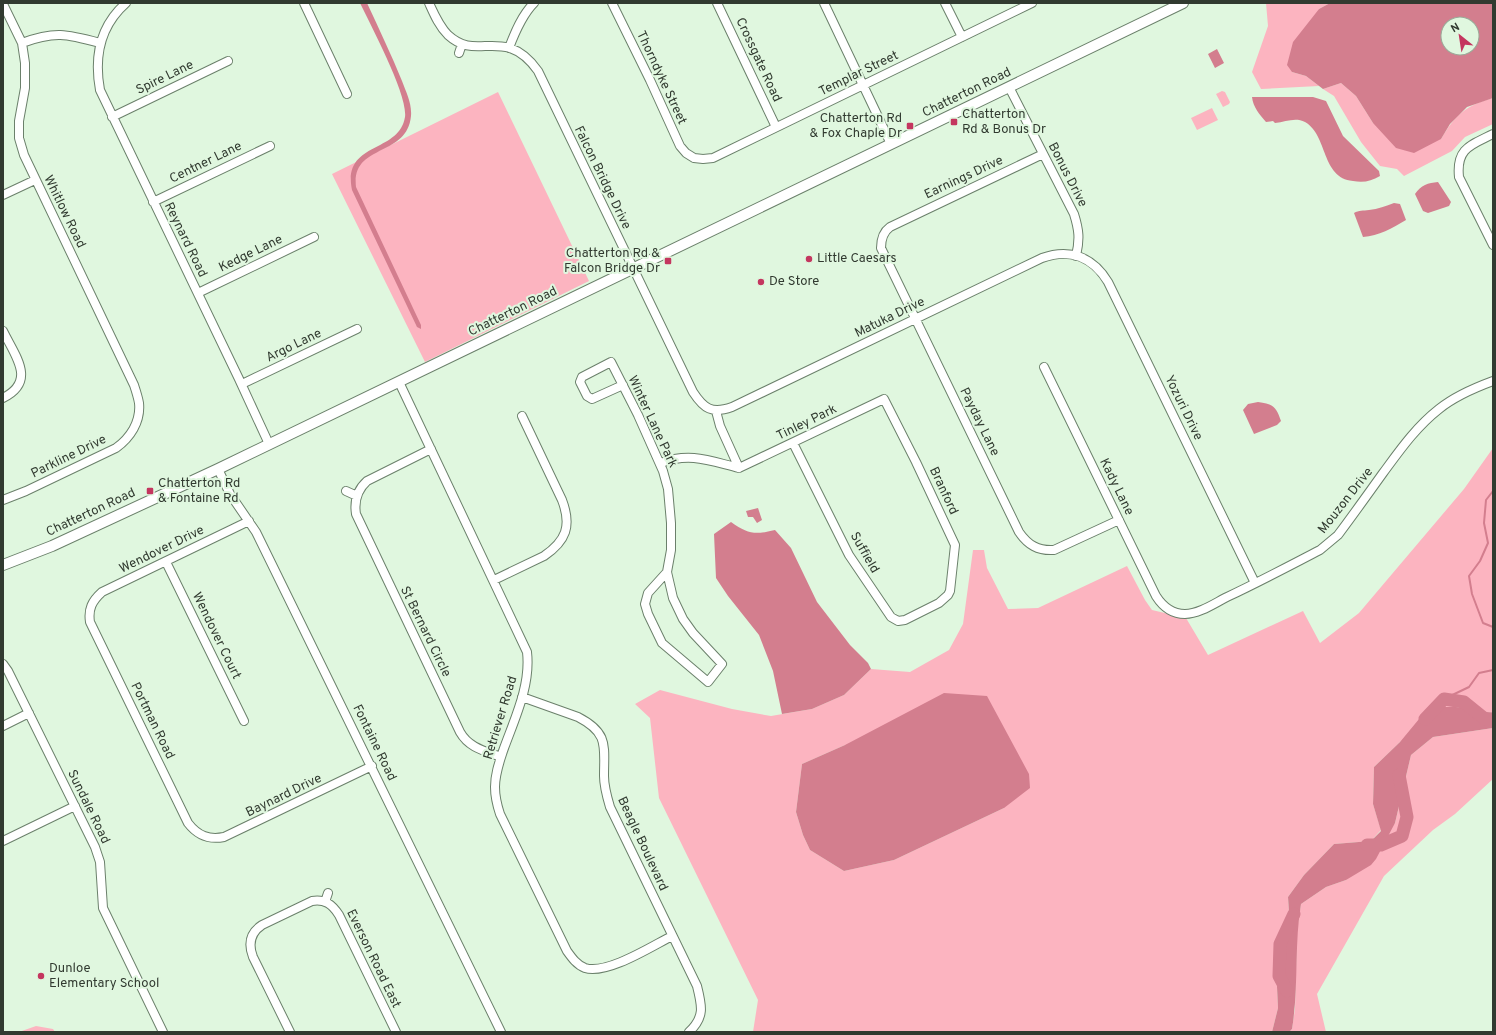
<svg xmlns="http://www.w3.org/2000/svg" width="1496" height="1035" font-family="Overpass,sans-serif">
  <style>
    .green { fill: #fcb4c0; fill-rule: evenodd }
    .water { fill: #d37e8e; fill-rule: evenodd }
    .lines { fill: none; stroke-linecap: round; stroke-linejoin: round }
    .stream { stroke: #d37e8e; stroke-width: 2 }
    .river { stroke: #d37e8e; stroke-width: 13 }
    .minor-casing { stroke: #6b806b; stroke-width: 10 }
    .major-casing { stroke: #6b806b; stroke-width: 12 }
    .minor { stroke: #fff; stroke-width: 8 }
    .major { stroke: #fff; stroke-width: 10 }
    .poi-dot { fill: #c4365f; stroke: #e0f7df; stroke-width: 1.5 }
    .labels { text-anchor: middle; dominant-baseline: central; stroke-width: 4; stroke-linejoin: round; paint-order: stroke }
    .street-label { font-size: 13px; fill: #313a30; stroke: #e0f7df }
    .poi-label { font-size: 13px; fill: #313a30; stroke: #e0f7df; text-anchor: start }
  </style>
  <rect width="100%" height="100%" fill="#e0f7df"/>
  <path class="green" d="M 1266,3 L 1330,3 L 1319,9 L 1292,72 L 1306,76 L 1319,86 L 1261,89 L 1252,72 L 1268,26 Z
    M 1341,83 L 1356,96 L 1373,123 L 1441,139 C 1456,114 1465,106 1493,98 L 1493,124 L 1465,137 L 1452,151 L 1404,176 L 1397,169 L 1380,166 L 1361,142 L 1334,96 L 1323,89 Z
    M 1222,91 L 1225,92 L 1230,102 L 1229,104 L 1223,107 L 1216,94 Z
    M 498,92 L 589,281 L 425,362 L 332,174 Z
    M 1212,108 L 1218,120 L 1197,130 L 1191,118 Z
    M 1493,448 L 1493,713 L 1456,707 L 1400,742 L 1374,767 L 1373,804 L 1381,830 L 1371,841 L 1334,844 L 1304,875 L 1288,897 L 1289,912 L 1285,950 L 1277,987 L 1278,1008 L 1272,1032 L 753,1032 L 758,1000 L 659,798 L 650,718 L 635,704 L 660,690 L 732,709 L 771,716 L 812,709 L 844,695 L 871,669 L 910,672 L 949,650 L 963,624 L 973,550 L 984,550 L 987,568 L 1008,609 L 1038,608 L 1127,566 L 1145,600 L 1152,610 L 1186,618 L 1208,655 L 1303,611 L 1320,643 L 1359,613 L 1464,489 ZM 845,745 L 1004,808 L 894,860 L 844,871 L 810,850 L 803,835 L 796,812 L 802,764 Z
    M 1493,728 L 1493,779 L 1455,814 L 1433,830 L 1384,876 L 1317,994 L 1326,1032 L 1289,1032 L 1292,1029 L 1295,1009 L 1297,930 L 1301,904 L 1326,887 L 1346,880 L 1395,823 L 1411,755 L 1433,737 Z
    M 36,1026 L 53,1029 L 55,1032 L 19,1032 Z"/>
  <path class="water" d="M 360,3 L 367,3 C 379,29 391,54 402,81 C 406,92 412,103 411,116 C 407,158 351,143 356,187 L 421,325 L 421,329 L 417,327 L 352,190 C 342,141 399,154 405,117 C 408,95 371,26 360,3 Z
    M 1330,3 L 1493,3 L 1493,98 L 1467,107 L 1450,124 L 1441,139 L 1414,153 L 1396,148 L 1373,123 L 1356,96 L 1341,83 L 1323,89 L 1306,76 L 1292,72 L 1287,65 L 1293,42 L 1319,9 ZM 1448,24 L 1472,24 L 1472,48 L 1448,48 Z
    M 1217,49 L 1224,63 L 1215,68 L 1208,54 Z
    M 1252,97 L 1313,97 L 1326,101 L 1343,136 L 1379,171 L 1380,176 C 1371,181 1364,183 1353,181 C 1321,178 1328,135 1305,122 C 1295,117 1286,122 1275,123 L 1273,121 L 1266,122 C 1260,115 1253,107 1252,97 Z
    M 1438,182 L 1451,202 L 1449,206 L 1428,213 L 1423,211 L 1415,194 C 1421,185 1428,183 1438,182 Z
    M 1394,203 L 1400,204 L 1406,220 C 1392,228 1379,236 1363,237 L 1354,213 C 1359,210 1363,211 1369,210 C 1378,209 1386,206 1394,203 Z
    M 1258,402 C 1273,404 1276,406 1281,421 L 1277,425 L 1254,434 L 1243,410 L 1248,404 Z
    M 758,508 L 762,520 L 757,523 L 753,517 L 748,517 L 746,511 Z
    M 731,522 C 748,534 755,535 775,530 L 791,548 L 817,602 L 850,645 L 868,663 L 871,669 L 844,695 L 812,709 L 782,714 L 773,671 L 759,635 L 728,596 L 716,578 L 714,534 Z
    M 944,693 L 987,696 L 1029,774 L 1030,788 L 1004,808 L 894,860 L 844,871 L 810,850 L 803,835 L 796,812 L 802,764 L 845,745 Z
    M 1429,707 L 1456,707 L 1493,713 L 1493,728 L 1433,737 L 1411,755 L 1395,823 L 1376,859 L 1371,865 L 1346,880 L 1326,887 L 1301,904 C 1294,945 1299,987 1292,1029 L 1289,1032 L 1272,1032 L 1278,1008 L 1277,987 L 1285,950 L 1289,912 L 1288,897 L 1304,875 L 1334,844 L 1371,841 L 1381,831 L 1373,804 L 1374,767 L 1400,742 Z"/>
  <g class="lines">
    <path class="stream" d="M 1493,491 L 1486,500 L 1484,523 L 1488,543 L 1480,561 L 1469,576 L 1472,594 L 1483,623 L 1493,627
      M 1444,699 L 1469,687 L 1479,673 L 1493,670"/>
    <path class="river" d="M 1425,719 L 1444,699 L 1464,702 L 1485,719 L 1493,719
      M 1367,845 L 1381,845 L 1402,836 L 1407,817 L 1399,775
      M 1287,991 L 1279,976 L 1280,944 L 1294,914"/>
    <defs>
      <path id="minor" d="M 126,3 C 100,26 94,57 100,90 L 239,379 L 269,444
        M 304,3 L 347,94
        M 429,3 C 434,14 439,26 448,35 C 470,55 486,41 510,48 C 522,52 531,61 538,71 L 693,392 C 704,409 712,414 732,407 L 1042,258 C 1070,248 1093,257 1108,282 L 1255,583
        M 612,3 L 650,80 L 680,146 L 686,153 L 694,158 L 703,159 L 713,158 L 1032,3
        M 717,3 L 776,127
        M 824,3 L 891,144
        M 945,3 L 962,37
        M 3,4 L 22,43 L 25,63 L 25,88 L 19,121 L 19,138 L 24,155 L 134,385 C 136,391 138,397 139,403 C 141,422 130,438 116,448 L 26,491 L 3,500
        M 22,43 C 55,31 66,34 100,43
        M 509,48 C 515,32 522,15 534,3
        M 459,53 L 462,44
        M 1009,87 L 1074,214 C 1079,230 1080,239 1076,256
        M 112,117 L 228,61
        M 1493,134 C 1471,145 1456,148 1459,177 L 1493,245
        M 1043,154 L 890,227 C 883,232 881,239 881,248 L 1019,532 C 1028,545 1038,551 1054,550 L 1119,520
        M 3,195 L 35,180
        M 153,202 L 270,146
        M 198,293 L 314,237
        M 3,331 C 15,356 37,381 3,398
        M 1044,367 L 1156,596 C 1163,607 1172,614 1185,614 C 1199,614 1215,603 1227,597 C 1259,582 1289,566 1320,550 L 1338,535 C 1353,515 1368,494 1383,473 C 1400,450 1416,427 1439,409 C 1455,396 1474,388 1493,381
        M 399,382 L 527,652 C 531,686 514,720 503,751 C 499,763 495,774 495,787 C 495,796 497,805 500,814 L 567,951 C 572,958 577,965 585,968 C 607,975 652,946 672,936
        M 242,384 L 357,329
        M 623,385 L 592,399 L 587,396 L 580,382 L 582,377 L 611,362 L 638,415 L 663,471 L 668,489 L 671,523 L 671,550 L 667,572 L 673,598 L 683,619 L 693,633 L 722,664 L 708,682 L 662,643 L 648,614 L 645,604 L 648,593 L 667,572
        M 716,411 L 720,426 L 739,468
        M 431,449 L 367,481 C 357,490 354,501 356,514 L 460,732 C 469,748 485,751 501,757
        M 661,463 C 690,452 710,461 739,468 L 884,399 L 916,462 L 955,545 L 950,591 L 948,595 L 939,603 L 905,620 L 898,621 L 891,617 L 849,555 L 793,443
        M 218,469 L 230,494 L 256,532 L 501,1032
        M 346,491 L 357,496
        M 249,521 L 102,592 C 92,601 88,609 90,622 L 188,823 C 198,836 209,840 224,837 L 372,766
        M 166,562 L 244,721
        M 494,580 L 544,556 C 566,541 572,526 562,500 L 522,416
        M 3,664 L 8,671 L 95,847 L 100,862 L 103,908 L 163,1032
        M 522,697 L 578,717 C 609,733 604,746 604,776 C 604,787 607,797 610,807 L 697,986 C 702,1006 705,1017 689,1032
        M 3,726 L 29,713
        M 3,841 L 75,806
        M 325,902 L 328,893
        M 290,1032 L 253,957 C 248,944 250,933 262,925 L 312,901 C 325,899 332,904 339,915 L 396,1032"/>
      <path id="major" d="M 3,565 L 52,546 L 218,469 L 1183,3"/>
    </defs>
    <use href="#minor" class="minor-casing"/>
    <use href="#major" class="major-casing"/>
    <use href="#minor" class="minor"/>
    <use href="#major" class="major"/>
  </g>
  <g class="poi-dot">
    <rect x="950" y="118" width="8" height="8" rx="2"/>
    <rect x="906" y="122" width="8" height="8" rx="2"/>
    <circle cx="809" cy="259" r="4"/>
    <rect x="664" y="257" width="8" height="8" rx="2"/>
    <circle cx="761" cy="282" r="4"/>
    <rect x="146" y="487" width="8" height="8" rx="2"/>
    <circle cx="41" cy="976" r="4"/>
  </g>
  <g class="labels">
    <g class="street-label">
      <text transform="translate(758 60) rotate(65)">Crossgate Road</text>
      <text transform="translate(859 74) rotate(-26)">Templar Street</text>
      <text transform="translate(165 78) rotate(-26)">Spire Lane</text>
      <text transform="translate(661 78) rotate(65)">Thorndyke Street</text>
      <text transform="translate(967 93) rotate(-26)">Chatterton Road</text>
      <text transform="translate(206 163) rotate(-26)">Centner Lane</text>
      <text transform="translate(1067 175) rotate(63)">Bonus Drive</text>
      <text transform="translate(602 178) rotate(64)">Falcon Bridge Drive</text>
      <text transform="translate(964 178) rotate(-25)">Earnings Drive</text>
      <text transform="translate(64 212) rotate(64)">Whitlow Road</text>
      <text transform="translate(185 240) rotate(64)">Reynard Road</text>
      <text transform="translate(251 254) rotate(-26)">Kedge Lane</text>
      <text transform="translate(513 312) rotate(-26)">Chatterton Road</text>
      <text transform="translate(890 318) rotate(-26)">Matuka Drive</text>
      <text transform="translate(294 346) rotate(-26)">Argo Lane</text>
      <text transform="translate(1183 408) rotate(64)">Yozuri Drive</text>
      <text transform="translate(652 422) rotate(65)">Winter Lane Park</text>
      <text transform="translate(979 422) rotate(64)">Payday Lane</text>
      <text transform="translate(807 423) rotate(-26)">Tinley Park</text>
      <text transform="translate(69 457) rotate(-26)">Parkline Drive</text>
      <text transform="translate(1116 487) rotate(64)">Kady Lane</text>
      <text transform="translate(943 491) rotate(65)">Branford</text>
      <text transform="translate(1346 501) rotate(-52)">Mouzon Drive</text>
      <text transform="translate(91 513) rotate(-25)">Chatterton Road</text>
      <text transform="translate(162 550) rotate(-26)">Wendover Drive</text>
      <text transform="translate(864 553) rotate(60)">Suffield</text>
      <text transform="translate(425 632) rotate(64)">St Bernard Circle</text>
      <text transform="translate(216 636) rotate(64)">Wendover Court</text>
      <text transform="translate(501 718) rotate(-73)">Retriever Road</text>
      <text transform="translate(152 721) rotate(64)">Portman Road</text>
      <text transform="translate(374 743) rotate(64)">Fontaine Road</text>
      <text transform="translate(284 796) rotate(-26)">Baynard Drive</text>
      <text transform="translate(88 807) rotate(64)">Sundale Road</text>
      <text transform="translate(642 844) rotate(65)">Beagle Boulevard</text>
      <text transform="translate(373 959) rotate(64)">Everson Road East</text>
    </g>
    <g class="poi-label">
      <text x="962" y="115">Chatterton<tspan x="962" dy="15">Rd &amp; Bonus Dr</tspan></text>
      <text x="902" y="119" text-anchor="end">Chatterton Rd<tspan x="902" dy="15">&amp; Fox Chaple Dr</tspan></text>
      <text x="660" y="254" text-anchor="end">Chatterton Rd &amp;<tspan x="660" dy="15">Falcon Bridge Dr</tspan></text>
      <text x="817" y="259">Little Caesars</text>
      <text x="769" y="282">De Store</text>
      <text x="158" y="484">Chatterton Rd<tspan x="158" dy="15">&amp; Fontaine Rd</tspan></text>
      <text x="49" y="969">Dunloe<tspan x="49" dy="15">Elementary School</tspan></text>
    </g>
  </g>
  <rect width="1496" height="1035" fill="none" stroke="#313a30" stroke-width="8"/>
  <g transform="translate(1460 36) rotate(330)"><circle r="19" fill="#e0f7df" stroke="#9aab99"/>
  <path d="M0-3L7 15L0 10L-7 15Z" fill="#c4365f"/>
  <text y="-6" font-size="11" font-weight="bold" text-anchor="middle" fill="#313a30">N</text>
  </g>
</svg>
